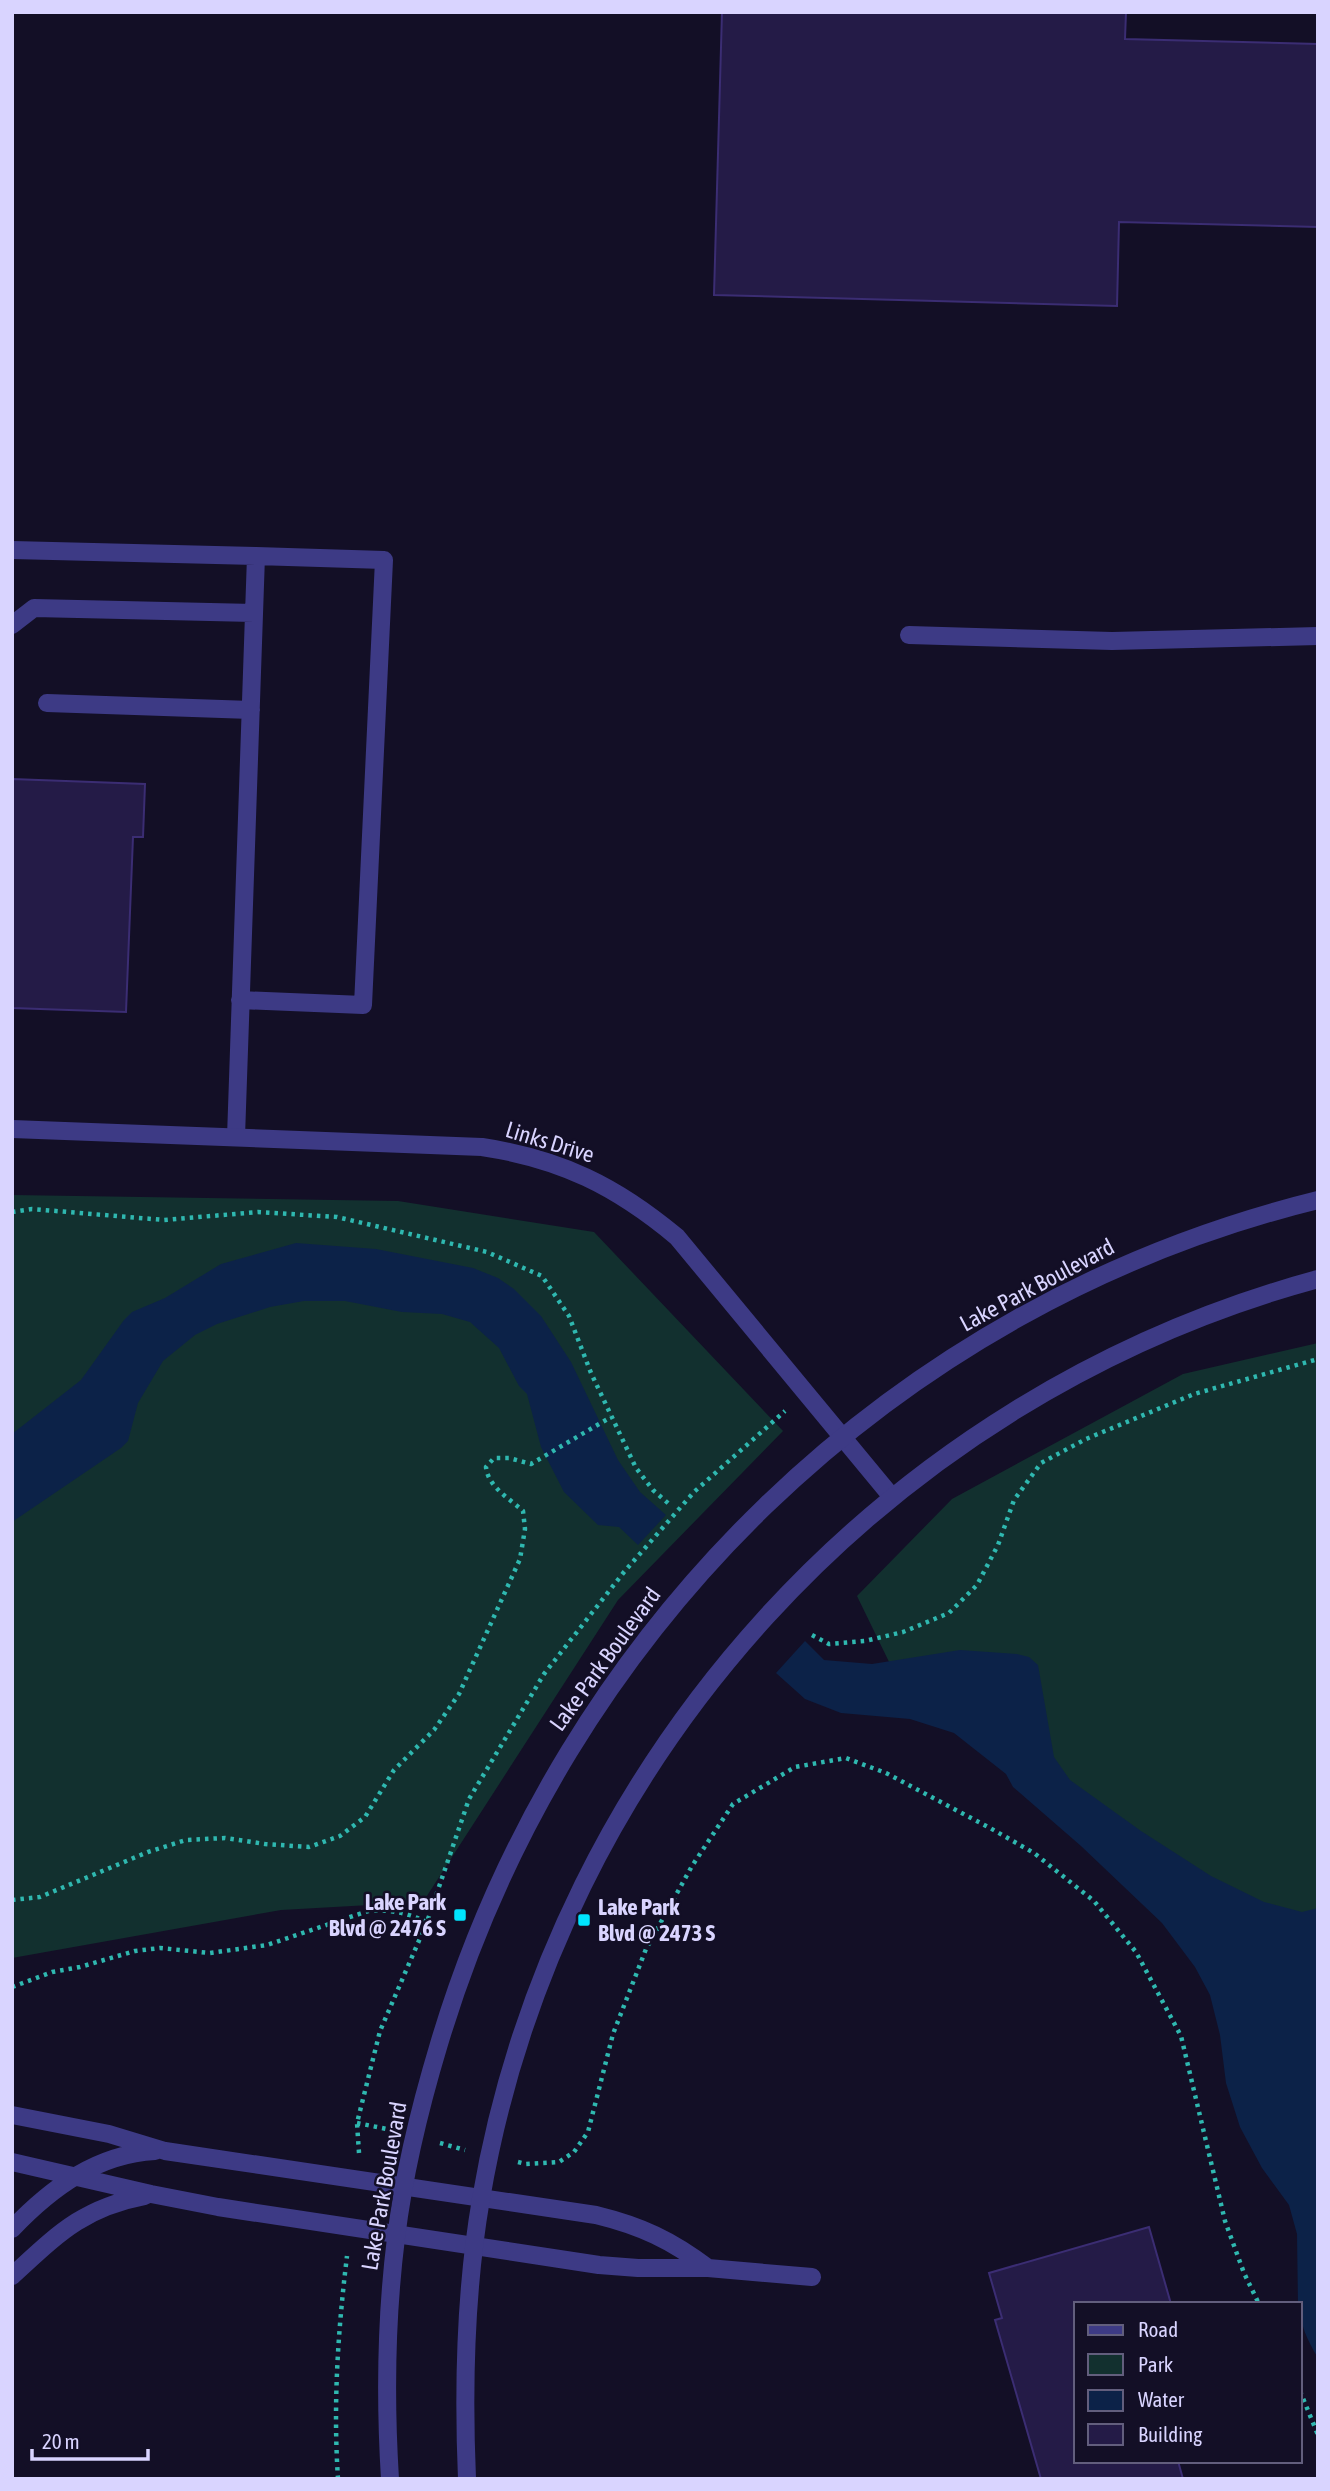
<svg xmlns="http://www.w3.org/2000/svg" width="1330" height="2491" font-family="'Asap Condensed',sans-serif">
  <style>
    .green { fill: #12302f }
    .water { fill: #0c2248 }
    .building { fill: #241b47; stroke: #3b2d73; stroke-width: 2 }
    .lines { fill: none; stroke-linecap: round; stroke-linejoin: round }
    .path { stroke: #2fb8b0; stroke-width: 4.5; stroke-dasharray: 3.5 5; stroke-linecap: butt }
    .service { stroke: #3d3a85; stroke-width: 18 }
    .minor { stroke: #3d3a85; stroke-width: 18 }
    .tertiary { stroke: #3d3a85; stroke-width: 18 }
    .poi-dot { fill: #00e5ff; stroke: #130f26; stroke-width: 2.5 }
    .labels { text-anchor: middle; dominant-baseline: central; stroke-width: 5; stroke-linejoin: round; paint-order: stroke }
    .street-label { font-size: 23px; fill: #d9d4ff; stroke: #130f26 }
    .poi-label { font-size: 23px; font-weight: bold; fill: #d9d4ff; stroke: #130f26; text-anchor: end }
  </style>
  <rect width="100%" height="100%" fill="#130f26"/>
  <path class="green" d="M 12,1195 L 398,1201 L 594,1232 L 783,1431 L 618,1600 L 423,1902 L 281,1910 L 12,1958 Z
    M 1318,1343 L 1318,2188 L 1218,1922 L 892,1668 L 857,1596 L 952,1499 L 1183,1374 Z"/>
  <path class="water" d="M 296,1243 L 376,1249 L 473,1268 L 498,1278 L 514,1289 L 541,1316 L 571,1362 L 618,1460 L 640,1492 L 666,1515 L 638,1545 L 619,1527 L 598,1525 L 564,1492 L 541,1447 L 527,1394 L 519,1386 L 499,1348 L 470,1322 L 442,1314 L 402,1312 L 345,1301 L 304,1301 L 270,1307 L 217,1324 L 195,1335 L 163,1361 L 138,1403 L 128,1441 L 121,1448 L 12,1522 L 12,1434 L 81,1380 L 124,1320 L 132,1312 L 165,1298 L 221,1264 Z
    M 805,1641 L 824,1660 L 872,1664 L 960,1650 L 1017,1654 L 1029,1657 L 1038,1665 L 1054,1757 L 1070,1780 L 1141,1831 L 1211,1876 L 1264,1902 L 1302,1912 L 1318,1908 L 1318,2358 C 1307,2339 1300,2326 1300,2304 L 1298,2304 L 1297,2234 L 1289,2205 L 1262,2168 L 1240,2127 L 1226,2083 L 1220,2035 L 1210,1995 L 1195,1967 L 1162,1923 L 1081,1846 L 1013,1787 L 1006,1774 L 954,1733 L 910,1719 L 841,1713 L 805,1699 L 776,1673 Z"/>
  <path class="building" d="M 722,12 L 1126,12 L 1125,39 L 1318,44 L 1318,227 L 1119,222 L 1117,306 L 714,295 Z
    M 12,779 L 145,784 L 143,837 L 133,837 L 126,1012 L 12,1008 Z
    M 1149,2227 L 1171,2304 L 1076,2304 L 1076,2461 L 1178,2461 L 1183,2479 L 1041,2479 L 995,2320 L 1002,2318 L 989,2273 Z"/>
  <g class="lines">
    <path class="path" d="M 12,1212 L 32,1209 L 164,1220 L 258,1212 L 337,1217 L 487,1252 L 542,1276 L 569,1316 L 591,1373 L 636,1468 L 653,1490 L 669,1504
      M 812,1635 L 829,1644 L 865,1641 L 903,1632 L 949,1613 L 977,1585 L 998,1545 L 1014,1500 L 1041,1463 L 1086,1439 L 1194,1394 L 1318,1359
      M 12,1900 L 40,1897 L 148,1852 L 186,1840 L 225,1838 L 265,1844 L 309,1847 L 340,1836 L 365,1817 L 394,1770 L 434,1730 L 459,1694 L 520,1559 L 525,1529 L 523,1511 C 509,1498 488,1487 486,1467 L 494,1458 L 509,1458 L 531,1464 L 611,1417
      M 12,1987 L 52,1972 L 80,1967 L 135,1951 L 160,1948 L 210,1953 L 267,1945 L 368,1911 C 390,1909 407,1913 427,1922
      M 357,2123 L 387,2129
      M 440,2143 L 465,2150
      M 359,2153 L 357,2123 L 380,2031 L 427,1922 L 469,1799 L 544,1674 L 624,1572 L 694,1492 L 785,1411
      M 518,2162 L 526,2164 L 559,2162 L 574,2152 L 588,2132 L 613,2034 L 646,1949 L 692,1866 L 733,1804 L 795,1767 L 846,1758 L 886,1773 L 990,1828 L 1034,1853 L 1094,1901 L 1136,1952 L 1181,2036 L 1225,2221 L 1244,2273 L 1259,2304
      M 1300,2391 L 1318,2435
      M 338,2479 C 333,2404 338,2330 347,2256"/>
    <path class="service" d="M 12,550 L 256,556 L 236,1137
      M 12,625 L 34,608 L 254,613
      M 909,635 L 1112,641 L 1318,636
      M 47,703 L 251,710
      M 240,1000 L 363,1005 L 384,560 L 256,556
      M 12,2115 L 109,2134 L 165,2151 L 596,2215 C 641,2226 671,2240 708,2268
      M 12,2162 L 151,2194 L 218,2207 L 599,2265 L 638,2268 L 708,2268 L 812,2277
      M 12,2229 C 51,2188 97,2154 155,2151
      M 12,2276 C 57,2235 82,2208 145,2196"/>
    <path class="minor" d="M 12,1129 L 482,1147 C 561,1159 616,1186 677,1237 L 892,1497"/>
    <path class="tertiary" d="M 390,2479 C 385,2398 386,2318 396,2238 C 404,2172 420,2107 439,2044 C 563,1629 894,1304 1318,1200
      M 467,2479 C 463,2385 465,2292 481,2199 C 556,1758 886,1396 1318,1279"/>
  </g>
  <g class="poi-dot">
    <rect x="453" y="1908" width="14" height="14" rx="3.5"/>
    <rect x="577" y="1913" width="14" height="14" rx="3.5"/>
  </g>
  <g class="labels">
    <g class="street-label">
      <text transform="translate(550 1142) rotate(17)">Links Drive</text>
      <text transform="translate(1037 1285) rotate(-28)">Lake Park Boulevard</text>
      <text transform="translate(605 1659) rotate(-54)">Lake Park Boulevard</text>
      <text transform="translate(384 2186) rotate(-80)">Lake Park Boulevard</text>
    </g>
    <g class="poi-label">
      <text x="446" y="1902">Lake Park<tspan x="446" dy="26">Blvd @ 2476 S</tspan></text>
      <text x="598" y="1907" text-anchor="start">Lake Park<tspan x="598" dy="26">Blvd @ 2473 S</tspan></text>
    </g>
  </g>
  <rect width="1330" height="2491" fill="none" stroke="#d9d4ff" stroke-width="28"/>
  <rect x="1074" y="2302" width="228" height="161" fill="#130f26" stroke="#625e7d" stroke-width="2"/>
  <rect x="1088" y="2325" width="35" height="10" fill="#3d3a85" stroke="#625e7d" stroke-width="2"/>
  <text x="1138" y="2337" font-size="21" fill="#d9d4ff">Road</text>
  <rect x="1088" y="2354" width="35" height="21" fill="#12302f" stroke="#625e7d" stroke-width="2"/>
  <text x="1138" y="2372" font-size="21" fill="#d9d4ff">Park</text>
  <rect x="1088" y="2390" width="35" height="21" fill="#0c2248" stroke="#625e7d" stroke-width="2"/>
  <text x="1138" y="2407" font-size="21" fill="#d9d4ff">Water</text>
  <rect x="1088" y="2424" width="35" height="21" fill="#241b47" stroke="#625e7d" stroke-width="2"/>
  <text x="1138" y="2442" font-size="21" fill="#d9d4ff">Building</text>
  <path d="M32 2449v10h116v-10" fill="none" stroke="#d9d4ff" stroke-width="3.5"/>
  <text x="42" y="2449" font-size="21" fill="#d9d4ff" stroke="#130f26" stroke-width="5" paint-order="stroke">20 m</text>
</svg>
